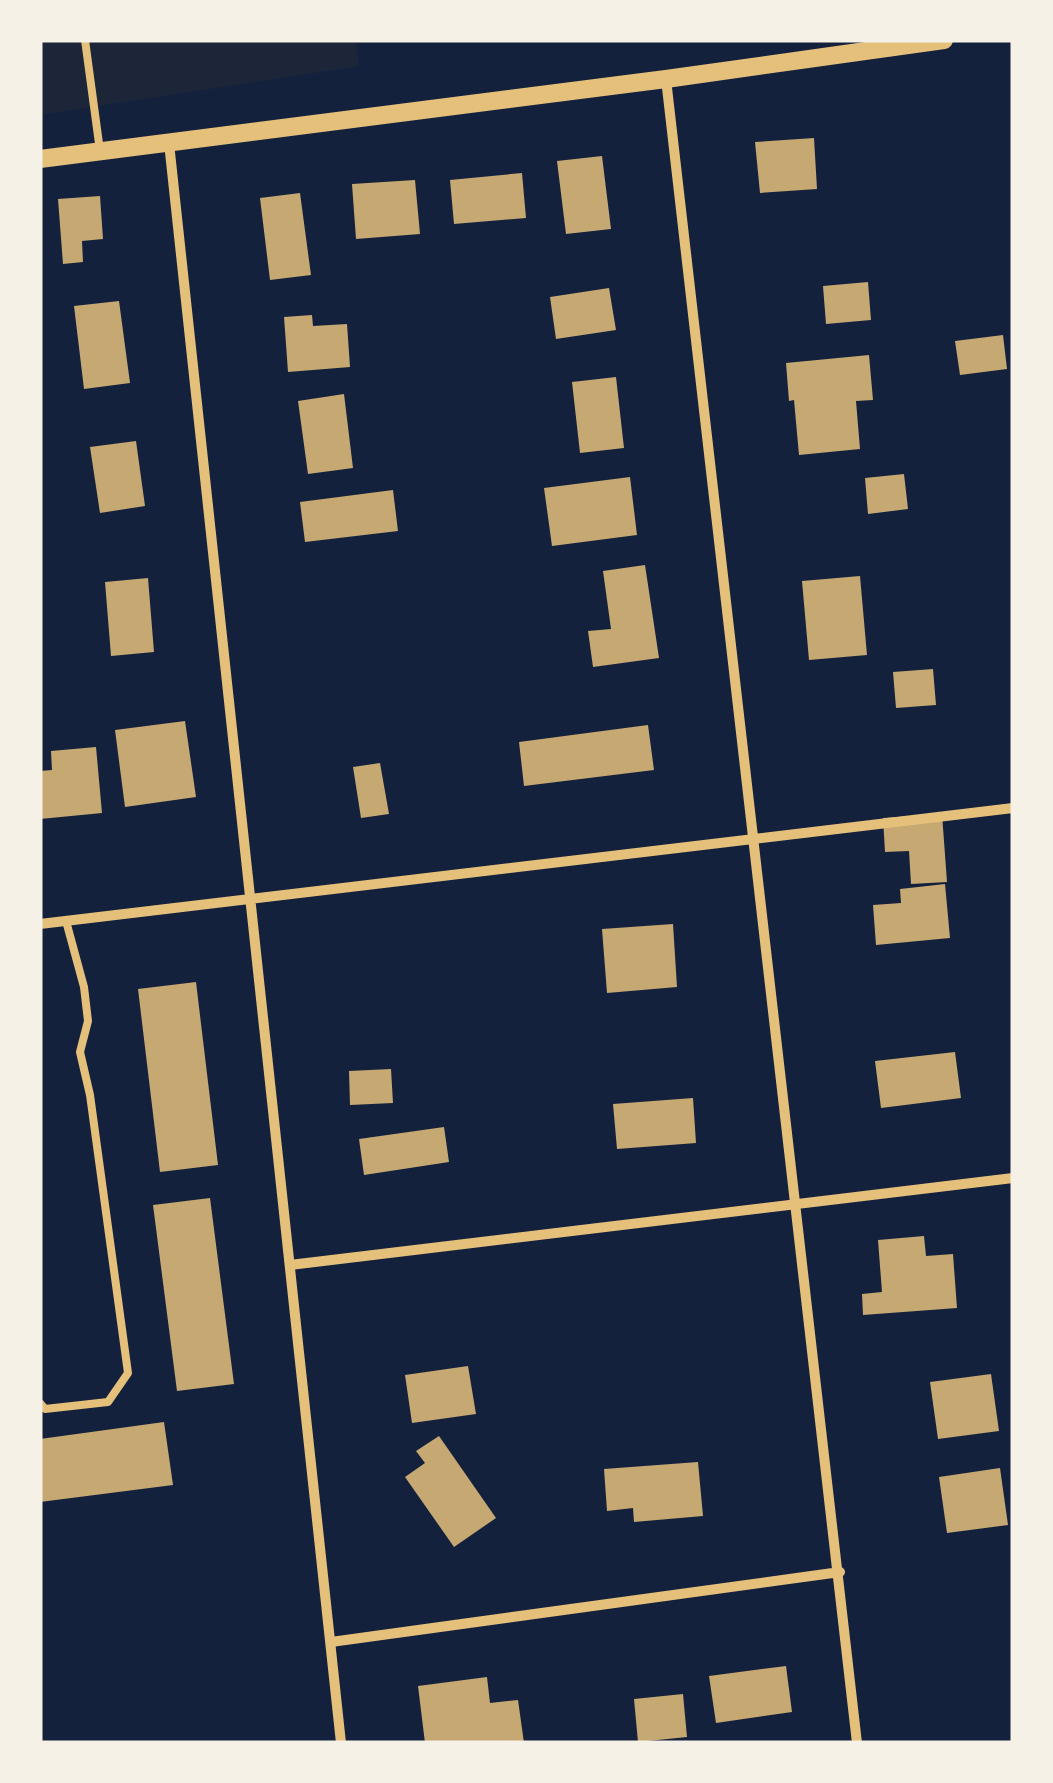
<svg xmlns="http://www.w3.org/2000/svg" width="1053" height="1783" font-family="'PT Sans Narrow',sans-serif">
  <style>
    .green { fill: #1d2539 }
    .building { fill: #c6a872 }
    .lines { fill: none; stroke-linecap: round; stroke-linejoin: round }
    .service { stroke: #e5c07b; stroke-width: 8 }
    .minor { stroke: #e5c07b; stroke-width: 10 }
    .tertiary { stroke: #e5c07b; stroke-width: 18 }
  </style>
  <rect width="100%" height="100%" fill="#14213d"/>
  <path class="green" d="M 40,40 L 356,40 L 359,66 L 40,115 Z"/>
  <path class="building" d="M 814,138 L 817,189 L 760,193 L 755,142 Z
    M 602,156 L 611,229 L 566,234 L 557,161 Z
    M 522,173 L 526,218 L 454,224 L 450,180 Z
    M 415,180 L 420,234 L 356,239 L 352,184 Z
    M 300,193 L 311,275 L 270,280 L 260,198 Z
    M 100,196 L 103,239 L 82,241 L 83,262 L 63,264 L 58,199 Z
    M 868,282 L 871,320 L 826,324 L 823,286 Z
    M 609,288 L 616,330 L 556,339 L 550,297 Z
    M 119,301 L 130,383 L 84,389 L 74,306 Z
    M 312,315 L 313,326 L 347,324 L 350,367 L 288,372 L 284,317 Z
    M 1003,335 L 1007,369 L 960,375 L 955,341 Z
    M 869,355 L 873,400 L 856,401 L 860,449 L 799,455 L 794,400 L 789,401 L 786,363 Z
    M 616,377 L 624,448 L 580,453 L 572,382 Z
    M 344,394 L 353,468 L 308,474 L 298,401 Z
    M 136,441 L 145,506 L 100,513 L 90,447 Z
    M 904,474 L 908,509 L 868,514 L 865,478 Z
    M 630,477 L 637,535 L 552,546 L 544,488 Z
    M 393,490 L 398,531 L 305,542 L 300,502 Z
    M 645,565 L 659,658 L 593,667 L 588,631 L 611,629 L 603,571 Z
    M 860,576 L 867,655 L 809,660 L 802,581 Z
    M 148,578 L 154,652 L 111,656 L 105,582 Z
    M 933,669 L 936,705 L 896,708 L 893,672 Z
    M 185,721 L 196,797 L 125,807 L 115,730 Z
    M 648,725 L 654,770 L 524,786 L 519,742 Z
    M 96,747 L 102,813 L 40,819 L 40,771 L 52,770 L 51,751 Z
    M 380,763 L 389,814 L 361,818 L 353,767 Z
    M 942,814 L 947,882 L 911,884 L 909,851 L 885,852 L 883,818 Z
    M 945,884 L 950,938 L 876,945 L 873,905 L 901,903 L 900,889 Z
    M 673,924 L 677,987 L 607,993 L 602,929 Z
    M 196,982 L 218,1165 L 160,1172 L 138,989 Z
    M 955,1052 L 961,1098 L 881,1108 L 875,1061 Z
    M 391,1069 L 393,1103 L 350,1105 L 349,1071 Z
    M 693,1098 L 696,1143 L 617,1149 L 613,1104 Z
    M 444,1127 L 449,1162 L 364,1175 L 359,1139 Z
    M 210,1198 L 234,1384 L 177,1391 L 153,1205 Z
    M 924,1236 L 926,1256 L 953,1254 L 957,1308 L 863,1315 L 862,1294 L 882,1292 L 878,1240 Z
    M 468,1366 L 476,1414 L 412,1423 L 405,1375 Z
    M 991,1374 L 999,1431 L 938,1439 L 930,1382 Z
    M 164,1422 L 173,1485 L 40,1502 L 40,1439 Z
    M 439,1436 L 496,1518 L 454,1547 L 405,1477 L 425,1463 L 416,1451 Z
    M 698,1462 L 703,1516 L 634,1522 L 633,1508 L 607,1511 L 604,1469 Z
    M 1000,1468 L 1008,1525 L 947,1533 L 939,1477 Z
    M 786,1666 L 792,1712 L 716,1723 L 709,1676 Z
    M 487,1677 L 490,1703 L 518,1700 L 524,1743 L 425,1743 L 418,1686 Z
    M 683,1694 L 687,1737 L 638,1742 L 634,1699 Z"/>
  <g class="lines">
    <path class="service" d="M 85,40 L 100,151
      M 40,1403 L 45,1409 L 108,1402 L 128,1373 L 90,1095 L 80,1052 L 88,1021 L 84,987 L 66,921"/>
    <path class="minor" d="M 666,79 L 857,1743
      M 169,143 L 341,1743
      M 40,924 L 1013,808
      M 290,1265 L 1013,1178
      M 331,1642 L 840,1572"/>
    <path class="tertiary" d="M 40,159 L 666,79 L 944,40"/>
  </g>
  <rect width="1053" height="1783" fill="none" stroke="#f6f1e7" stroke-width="85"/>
</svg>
